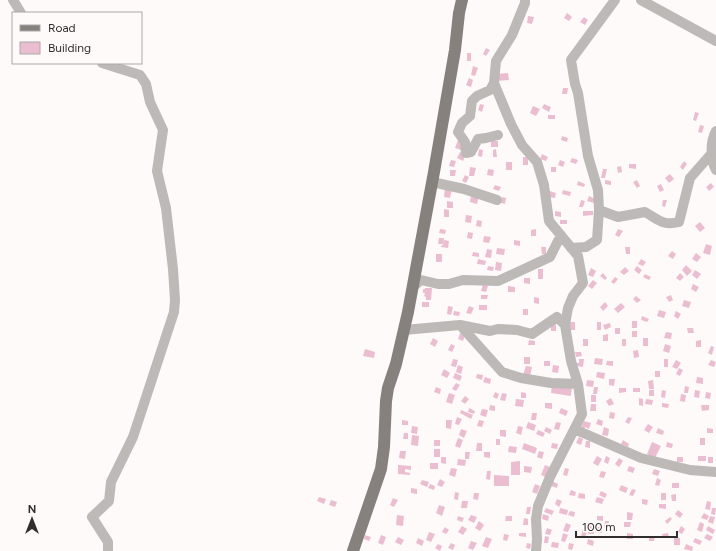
<svg xmlns="http://www.w3.org/2000/svg" width="716" height="551" font-family="Figtree,sans-serif">
  <style>
    .building { fill: #ebbdd0 }
    .lines { fill: none; stroke-linecap: round; stroke-linejoin: round }
    .minor { stroke: #bcb9b7; stroke-width: 10 }
    .major { stroke: #87817e; stroke-width: 12 }
  </style>
  <rect width="100%" height="100%" fill="#fefafa"/>
  <path class="building" d="M 567,13 L 572,17 L 569,21 L 564,18 Z
    M 528,16 L 534,17 L 532,24 L 527,23 Z
    M 584,17 L 588,20 L 585,25 L 580,22 Z
    M 486,48 L 490,50 L 486,56 L 483,54 Z
    M 467,53 L 471,53 L 471,61 L 467,61 Z
    M 473,66 L 478,68 L 475,76 L 471,75 Z
    M 508,73 L 509,80 L 496,81 L 496,74 Z
    M 469,78 L 473,80 L 471,87 L 466,85 Z
    M 563,88 L 568,88 L 567,94 L 562,94 Z
    M 480,104 L 484,105 L 482,112 L 478,110 Z
    M 544,104 L 551,107 L 549,112 L 542,108 Z
    M 533,106 L 540,109 L 536,116 L 530,113 Z
    M 695,112 L 699,113 L 696,121 L 693,120 Z
    M 548,115 L 555,115 L 555,119 L 548,119 Z
    M 700,125 L 704,126 L 702,133 L 698,132 Z
    M 562,136 L 568,138 L 567,142 L 561,140 Z
    M 458,140 L 464,142 L 461,150 L 455,148 Z
    M 491,141 L 498,141 L 498,147 L 491,147 Z
    M 479,149 L 483,150 L 482,157 L 478,156 Z
    M 496,149 L 497,157 L 493,157 L 493,150 Z
    M 460,152 L 466,154 L 463,161 L 457,158 Z
    M 542,154 L 548,157 L 546,161 L 540,159 Z
    M 523,157 L 528,157 L 528,165 L 523,165 Z
    M 572,158 L 578,160 L 576,164 L 570,162 Z
    M 451,160 L 456,161 L 454,167 L 449,166 Z
    M 560,160 L 565,162 L 563,167 L 558,165 Z
    M 684,161 L 687,164 L 683,170 L 680,167 Z
    M 506,162 L 512,162 L 512,170 L 506,170 Z
    M 629,164 L 636,164 L 636,169 L 629,168 Z
    M 621,166 L 622,172 L 618,173 L 617,167 Z
    M 470,167 L 476,168 L 474,176 L 469,176 Z
    M 551,167 L 556,167 L 556,172 L 551,172 Z
    M 488,169 L 494,170 L 493,176 L 487,175 Z
    M 603,169 L 607,169 L 605,178 L 601,178 Z
    M 450,170 L 456,170 L 455,176 L 450,176 Z
    M 670,174 L 674,179 L 669,183 L 665,178 Z
    M 465,175 L 469,177 L 466,183 L 462,181 Z
    M 605,180 L 611,181 L 611,185 L 605,184 Z
    M 637,180 L 640,186 L 637,188 L 633,182 Z
    M 578,181 L 585,184 L 584,187 L 577,185 Z
    M 711,183 L 714,187 L 709,191 L 706,187 Z
    M 661,184 L 664,190 L 660,192 L 657,186 Z
    M 495,185 L 501,187 L 499,191 L 493,189 Z
    M 445,187 L 452,189 L 450,198 L 444,197 Z
    M 563,190 L 571,192 L 570,196 L 562,194 Z
    M 550,191 L 556,193 L 555,198 L 548,197 Z
    M 471,195 L 479,196 L 477,204 L 470,202 Z
    M 589,196 L 595,199 L 594,203 L 587,201 Z
    M 502,197 L 506,198 L 505,204 L 501,203 Z
    M 581,200 L 585,201 L 583,207 L 579,207 Z
    M 663,200 L 667,200 L 665,207 L 662,206 Z
    M 447,201 L 453,202 L 453,208 L 447,208 Z
    M 444,209 L 449,210 L 449,217 L 444,217 Z
    M 555,211 L 561,212 L 561,217 L 555,216 Z
    M 583,211 L 593,211 L 593,215 L 583,216 Z
    M 466,215 L 472,216 L 471,223 L 465,222 Z
    M 477,220 L 482,221 L 481,227 L 476,226 Z
    M 560,220 L 567,220 L 567,224 L 560,224 Z
    M 700,222 L 705,228 L 700,232 L 695,226 Z
    M 440,229 L 446,230 L 445,234 L 439,233 Z
    M 536,229 L 536,236 L 531,236 L 531,230 Z
    M 618,229 L 623,231 L 619,237 L 615,235 Z
    M 468,232 L 473,233 L 472,239 L 467,238 Z
    M 484,236 L 491,237 L 489,243 L 483,242 Z
    M 439,238 L 444,238 L 443,244 L 438,244 Z
    M 444,240 L 449,241 L 448,248 L 441,247 L 442,245 L 443,245 Z
    M 514,240 L 520,241 L 520,246 L 514,245 Z
    M 706,244 L 712,246 L 710,255 L 703,253 Z
    M 541,247 L 546,247 L 546,254 L 542,254 Z
    M 625,247 L 630,247 L 630,254 L 626,254 Z
    M 497,248 L 505,249 L 504,255 L 496,254 Z
    M 487,249 L 492,250 L 491,258 L 485,257 Z
    M 672,251 L 676,254 L 673,259 L 668,256 Z
    M 473,252 L 479,253 L 479,257 L 472,256 Z
    M 696,253 L 701,257 L 697,262 L 692,259 Z
    M 436,254 L 442,254 L 442,262 L 436,262 Z
    M 478,259 L 486,261 L 485,265 L 477,264 Z
    M 641,259 L 646,262 L 643,266 L 638,264 Z
    M 496,262 L 502,263 L 501,271 L 495,270 Z
    M 686,265 L 692,271 L 687,276 L 682,270 Z
    M 488,266 L 494,267 L 493,271 L 487,270 Z
    M 637,266 L 642,270 L 639,274 L 634,270 Z
    M 625,267 L 629,271 L 624,275 L 620,272 Z
    M 591,268 L 596,271 L 593,277 L 588,275 Z
    M 538,269 L 543,269 L 543,279 L 538,279 Z
    M 695,270 L 701,274 L 697,279 L 692,275 Z
    M 603,273 L 607,278 L 605,280 L 600,276 Z
    M 680,273 L 684,277 L 680,281 L 676,278 Z
    M 645,274 L 651,277 L 649,280 L 643,277 Z
    M 615,277 L 618,279 L 614,284 L 611,282 Z
    M 524,278 L 530,278 L 530,284 L 524,283 Z
    M 593,280 L 597,283 L 592,289 L 588,286 Z
    M 483,284 L 488,286 L 486,292 L 481,291 Z
    M 693,284 L 699,287 L 696,292 L 691,289 Z
    M 508,286 L 515,287 L 515,292 L 508,292 Z
    M 425,288 L 432,288 L 431,300 L 426,300 L 426,297 L 424,296 L 425,293 L 423,293 L 423,289 L 425,289 Z
    M 481,295 L 488,295 L 487,299 L 481,299 Z
    M 671,295 L 673,300 L 669,302 L 666,297 Z
    M 636,296 L 641,300 L 637,303 L 633,299 Z
    M 534,297 L 539,298 L 539,304 L 534,303 Z
    M 684,300 L 691,302 L 689,308 L 682,306 Z
    M 422,302 L 429,302 L 429,307 L 422,307 Z
    M 605,302 L 608,306 L 603,311 L 600,307 Z
    M 621,303 L 625,307 L 618,313 L 614,309 Z
    M 479,305 L 487,305 L 487,310 L 479,310 Z
    M 448,306 L 453,307 L 451,315 L 447,314 Z
    M 469,306 L 474,308 L 471,314 L 466,313 Z
    M 523,309 L 528,309 L 528,315 L 523,315 Z
    M 659,310 L 666,312 L 664,318 L 657,316 Z
    M 454,311 L 460,312 L 459,316 L 453,315 Z
    M 676,311 L 681,314 L 678,319 L 674,316 Z
    M 642,316 L 649,319 L 647,322 L 641,320 Z
    M 632,321 L 637,321 L 637,328 L 632,328 Z
    M 570,322 L 575,322 L 575,330 L 570,330 Z
    M 597,322 L 601,322 L 601,330 L 597,330 Z
    M 610,323 L 611,327 L 605,330 L 603,325 Z
    M 556,324 L 556,331 L 551,331 L 551,325 Z
    M 615,328 L 620,328 L 620,334 L 615,334 Z
    M 687,328 L 693,328 L 694,333 L 688,333 Z
    M 632,331 L 637,331 L 637,337 L 632,337 Z
    M 666,332 L 672,333 L 671,339 L 664,338 Z
    M 460,333 L 465,335 L 463,341 L 458,339 Z
    M 608,334 L 608,341 L 603,341 L 603,335 Z
    M 433,338 L 438,341 L 435,347 L 430,344 Z
    M 643,338 L 648,338 L 648,346 L 643,346 Z
    M 583,339 L 588,339 L 588,346 L 583,346 Z
    M 622,339 L 626,339 L 626,346 L 622,346 Z
    M 529,340 L 535,341 L 535,345 L 528,345 Z
    M 701,340 L 701,347 L 696,347 L 696,341 Z
    M 451,344 L 455,346 L 452,352 L 448,350 Z
    M 665,344 L 671,346 L 669,353 L 663,351 Z
    M 711,346 L 714,347 L 712,355 L 708,353 Z
    M 365,349 L 375,352 L 374,358 L 363,356 Z
    M 638,350 L 639,357 L 634,358 L 633,351 Z
    M 575,352 L 581,352 L 582,356 L 576,357 Z
    M 524,357 L 530,357 L 530,364 L 524,364 Z
    M 595,358 L 603,359 L 602,365 L 594,364 Z
    M 453,359 L 458,360 L 456,367 L 451,366 Z
    M 579,359 L 584,359 L 583,367 L 577,366 L 577,363 L 579,363 Z
    M 664,359 L 668,359 L 668,367 L 664,367 Z
    M 676,360 L 681,363 L 677,369 L 672,367 Z
    M 711,360 L 716,362 L 714,367 L 708,365 Z
    M 544,361 L 550,361 L 550,366 L 544,366 Z
    M 607,361 L 613,361 L 613,366 L 606,365 Z
    M 458,365 L 463,367 L 461,374 L 456,372 Z
    M 553,365 L 559,366 L 558,373 L 552,372 Z
    M 526,366 L 532,367 L 530,376 L 523,375 Z
    M 679,368 L 683,370 L 680,376 L 676,374 Z
    M 444,369 L 450,373 L 447,378 L 441,375 Z
    M 655,371 L 660,371 L 660,377 L 655,377 Z
    M 597,372 L 605,373 L 604,379 L 596,377 Z
    M 455,373 L 462,376 L 460,381 L 453,378 Z
    M 477,374 L 483,375 L 482,380 L 476,378 Z
    M 485,377 L 491,379 L 490,384 L 483,382 Z
    M 697,377 L 703,378 L 703,384 L 696,383 Z
    M 609,379 L 615,379 L 614,386 L 609,385 Z
    M 587,380 L 594,381 L 593,387 L 586,386 Z
    M 653,380 L 654,389 L 649,389 L 648,381 Z
    M 456,383 L 460,385 L 456,391 L 452,389 Z
    M 552,384 L 572,386 L 571,396 L 551,393 Z
    M 685,386 L 689,387 L 688,393 L 684,393 Z
    M 436,387 L 441,389 L 440,394 L 434,392 Z
    M 594,387 L 598,387 L 597,394 L 593,394 Z
    M 619,388 L 626,388 L 626,392 L 619,393 Z
    M 633,388 L 640,388 L 640,392 L 633,392 Z
    M 649,390 L 654,390 L 654,396 L 649,396 Z
    M 662,390 L 666,391 L 665,398 L 661,397 Z
    M 695,390 L 700,391 L 699,398 L 694,397 Z
    M 495,392 L 499,394 L 497,399 L 493,397 Z
    M 521,392 L 526,393 L 526,398 L 521,398 Z
    M 706,392 L 711,393 L 710,399 L 705,398 Z
    M 449,393 L 455,395 L 452,404 L 446,402 Z
    M 502,393 L 507,394 L 505,401 L 500,400 Z
    M 681,394 L 686,395 L 685,402 L 680,401 Z
    M 591,395 L 596,395 L 596,402 L 591,402 Z
    M 465,396 L 469,399 L 465,404 L 461,401 Z
    M 611,398 L 614,404 L 609,406 L 606,401 Z
    M 639,398 L 643,399 L 643,406 L 639,405 Z
    M 516,399 L 524,400 L 523,407 L 515,406 Z
    M 646,399 L 653,400 L 652,405 L 645,404 Z
    M 545,403 L 552,403 L 552,409 L 545,408 Z
    M 662,403 L 669,404 L 668,408 L 662,407 Z
    M 591,404 L 596,404 L 596,411 L 590,411 Z
    M 490,405 L 495,406 L 495,411 L 489,410 Z
    M 701,405 L 709,405 L 709,410 L 702,411 Z
    M 469,408 L 475,411 L 474,414 L 468,412 Z
    M 561,408 L 568,411 L 566,416 L 559,413 Z
    M 482,409 L 488,410 L 486,417 L 480,415 Z
    M 461,410 L 473,415 L 471,419 L 460,413 Z
    M 610,412 L 615,413 L 614,419 L 609,418 Z
    M 532,413 L 537,413 L 536,420 L 531,420 Z
    M 457,417 L 462,419 L 459,425 L 455,424 Z
    M 628,417 L 632,418 L 629,424 L 625,422 Z
    M 598,419 L 603,421 L 602,426 L 596,424 Z
    M 402,420 L 408,421 L 408,425 L 402,425 Z
    M 446,420 L 452,420 L 451,429 L 446,428 Z
    M 479,420 L 484,421 L 482,427 L 477,426 Z
    M 584,421 L 591,423 L 589,429 L 585,427 L 584,429 L 581,428 Z
    M 528,422 L 536,425 L 534,431 L 526,428 Z
    M 556,422 L 561,423 L 559,430 L 554,429 Z
    M 648,424 L 653,427 L 649,433 L 644,430 Z
    M 412,426 L 418,427 L 417,434 L 411,433 Z
    M 518,426 L 523,427 L 521,435 L 516,433 Z
    M 546,427 L 552,430 L 550,434 L 544,431 Z
    M 604,427 L 609,429 L 608,436 L 602,435 Z
    M 658,428 L 664,431 L 663,435 L 656,433 Z
    M 707,428 L 713,429 L 713,433 L 707,433 Z
    M 461,429 L 467,431 L 464,438 L 459,435 Z
    M 500,430 L 506,430 L 506,437 L 500,436 Z
    M 538,430 L 545,433 L 543,437 L 536,434 Z
    M 404,433 L 408,433 L 408,439 L 403,439 Z
    M 412,435 L 419,436 L 418,446 L 411,445 Z
    M 579,437 L 583,439 L 581,445 L 576,443 Z
    M 458,438 L 463,440 L 460,448 L 455,446 Z
    M 700,438 L 705,438 L 705,445 L 700,445 Z
    M 496,439 L 500,439 L 500,445 L 496,445 Z
    M 434,440 L 440,440 L 440,446 L 434,446 Z
    M 623,440 L 629,444 L 628,447 L 621,444 Z
    M 586,441 L 590,441 L 590,448 L 585,447 Z
    M 652,442 L 661,446 L 655,458 L 647,454 Z
    M 667,442 L 673,444 L 672,448 L 666,447 Z
    M 477,443 L 482,443 L 482,451 L 476,451 Z
    M 524,443 L 537,448 L 535,454 L 522,449 Z
    M 552,443 L 558,444 L 557,449 L 551,448 Z
    M 509,446 L 517,447 L 516,453 L 508,452 Z
    M 434,449 L 440,449 L 440,457 L 434,457 Z
    M 400,451 L 406,451 L 405,459 L 399,458 Z
    M 539,451 L 544,452 L 542,459 L 537,457 Z
    M 465,452 L 470,452 L 469,459 L 465,459 Z
    M 484,452 L 490,452 L 490,458 L 484,457 Z
    M 597,456 L 602,459 L 598,466 L 593,463 Z
    M 606,456 L 610,458 L 608,464 L 604,462 Z
    M 698,456 L 706,456 L 706,461 L 698,461 Z
    M 441,457 L 446,457 L 446,464 L 441,463 Z
    M 677,457 L 683,457 L 683,462 L 677,462 Z
    M 708,457 L 713,457 L 713,463 L 708,463 Z
    M 619,458 L 623,461 L 619,467 L 615,464 Z
    M 458,459 L 466,460 L 465,466 L 457,465 Z
    M 520,461 L 520,475 L 511,475 L 511,462 Z
    M 430,463 L 438,463 L 438,469 L 430,469 Z
    M 398,465 L 411,466 L 411,470 L 405,469 L 405,472 L 410,473 L 410,475 L 398,474 Z
    M 545,465 L 550,467 L 546,477 L 541,475 Z
    M 524,466 L 532,467 L 531,473 L 524,472 Z
    M 629,466 L 635,468 L 633,473 L 627,471 Z
    M 451,468 L 457,469 L 455,477 L 449,475 Z
    M 565,468 L 569,469 L 567,476 L 563,475 Z
    M 654,469 L 660,471 L 658,476 L 652,474 Z
    M 487,471 L 491,471 L 490,480 L 486,479 Z
    M 601,471 L 606,472 L 604,478 L 599,477 Z
    M 494,475 L 509,476 L 509,486 L 494,486 Z
    M 657,478 L 661,480 L 659,486 L 655,485 Z
    M 440,479 L 445,482 L 442,487 L 437,485 Z
    M 422,480 L 429,482 L 427,487 L 420,484 Z
    M 552,481 L 558,484 L 557,488 L 551,486 Z
    M 672,483 L 679,483 L 679,488 L 672,488 Z
    M 430,484 L 435,486 L 434,490 L 428,488 Z
    M 535,484 L 540,486 L 537,494 L 532,492 Z
    M 621,485 L 628,488 L 626,493 L 619,490 Z
    M 411,488 L 417,489 L 417,494 L 411,493 Z
    M 632,489 L 636,490 L 633,496 L 629,495 Z
    M 571,490 L 576,492 L 575,496 L 569,495 Z
    M 601,491 L 607,494 L 605,498 L 599,495 Z
    M 455,492 L 459,493 L 458,500 L 454,499 Z
    M 474,493 L 479,493 L 478,500 L 473,499 Z
    M 579,493 L 585,494 L 585,499 L 578,498 Z
    M 661,493 L 666,493 L 666,500 L 661,500 Z
    M 676,494 L 676,501 L 672,501 L 671,495 Z
    M 319,497 L 326,499 L 324,504 L 317,501 Z
    M 597,497 L 604,499 L 602,504 L 595,502 Z
    M 393,498 L 398,500 L 394,507 L 390,505 Z
    M 557,499 L 562,501 L 559,507 L 555,504 Z
    M 642,499 L 648,500 L 647,505 L 642,504 Z
    M 331,500 L 337,502 L 335,507 L 329,505 Z
    M 462,501 L 468,501 L 467,508 L 461,508 Z
    M 707,501 L 711,502 L 710,510 L 705,509 Z
    M 659,504 L 666,504 L 666,509 L 659,508 Z
    M 439,505 L 445,507 L 442,516 L 436,513 Z
    M 527,507 L 531,507 L 530,514 L 526,514 Z
    M 546,508 L 554,511 L 552,515 L 544,512 Z
    M 560,508 L 568,510 L 567,515 L 559,513 Z
    M 712,508 L 716,508 L 715,515 L 711,514 Z
    M 678,510 L 683,514 L 680,518 L 675,514 Z
    M 570,511 L 575,512 L 574,517 L 568,515 Z
    M 627,512 L 633,513 L 632,520 L 627,520 Z
    M 704,513 L 709,516 L 707,520 L 701,518 Z
    M 543,514 L 549,516 L 548,521 L 542,519 Z
    M 397,515 L 404,516 L 403,526 L 396,525 Z
    M 471,515 L 477,517 L 474,523 L 468,520 Z
    M 458,516 L 464,518 L 462,522 L 457,520 Z
    M 506,516 L 512,516 L 512,521 L 505,521 Z
    M 597,516 L 603,516 L 603,521 L 597,520 Z
    M 710,516 L 715,517 L 713,524 L 708,522 Z
    M 670,517 L 672,519 L 667,524 L 665,521 Z
    M 524,518 L 528,519 L 528,525 L 523,525 Z
    M 479,521 L 484,525 L 480,531 L 475,528 Z
    M 605,521 L 609,521 L 608,528 L 604,527 Z
    M 624,522 L 631,522 L 630,527 L 624,527 Z
    M 700,522 L 704,524 L 702,532 L 697,530 Z
    M 566,523 L 571,525 L 568,532 L 563,531 Z
    M 462,526 L 467,529 L 463,535 L 458,532 Z
    M 589,526 L 594,526 L 594,534 L 588,534 Z
    M 681,526 L 685,529 L 682,534 L 678,532 Z
    M 708,526 L 715,530 L 713,534 L 706,530 Z
    M 445,527 L 449,530 L 446,534 L 442,532 Z
    M 596,527 L 602,527 L 602,533 L 595,532 Z
    M 547,528 L 552,530 L 550,535 L 545,534 Z
    M 583,529 L 587,531 L 585,538 L 581,536 Z
    M 429,532 L 435,534 L 431,542 L 426,540 Z
    M 519,533 L 526,533 L 526,537 L 519,536 Z
    M 563,533 L 568,535 L 565,542 L 561,541 Z
    M 627,533 L 633,534 L 633,539 L 627,539 Z
    M 668,533 L 669,538 L 663,538 L 662,534 Z
    M 504,534 L 509,535 L 507,541 L 503,540 Z
    M 707,534 L 713,537 L 710,541 L 704,538 Z
    M 365,535 L 371,537 L 369,541 L 364,539 Z
    M 381,535 L 386,537 L 383,545 L 378,543 Z
    M 545,536 L 549,537 L 548,543 L 544,543 Z
    M 649,536 L 655,536 L 654,541 L 649,541 Z
    M 398,537 L 404,540 L 401,545 L 395,542 Z
    M 486,537 L 492,539 L 488,548 L 482,546 Z
    M 418,538 L 424,541 L 422,546 L 416,543 Z
    M 674,538 L 680,538 L 680,545 L 674,545 Z
    M 695,538 L 702,541 L 700,545 L 693,542 Z
    M 588,539 L 594,541 L 593,546 L 587,544 Z
    M 471,541 L 477,543 L 473,550 L 468,548 Z
    M 552,542 L 559,543 L 558,548 L 551,547 Z
    M 451,543 L 455,545 L 453,550 L 448,548 Z
    M 527,543 L 531,544 L 530,549 L 526,548 Z
    M 569,543 L 574,544 L 572,550 L 568,549 Z
    M 438,544 L 442,546 L 440,551 L 435,548 Z
    M 686,544 L 693,547 L 692,551 L 684,549 Z"/>
  <g class="lines">
    <path class="minor" d="M 13,0 L 21,13
      M 525,0 L 525,3 L 512,35 L 496,61 L 494,83 L 511,124 L 522,145 L 537,162 L 544,185 L 549,221 L 578,256 L 583,283 L 573,296 L 568,308 L 565,325 L 571,361 L 578,384 L 582,414 L 550,477 L 538,506 L 536,519 L 537,539 L 536,551
      M 641,0 L 716,41
      M 102,63 L 140,75 L 146,84 L 150,102 L 163,130 L 157,171 L 166,208 L 173,269 L 175,300 L 174,312 L 133,437 L 111,482 L 109,501 L 92,517 L 108,542 L 108,551
      M 494,83 L 490,90 L 477,96 L 472,101 L 470,116 L 462,123 L 458,132 L 465,142 L 466,153 L 471,152 L 478,139 L 486,138 L 498,135
      M 716,131 C 710,142 710,159 716,170
      M 432,182 L 464,189 L 497,200
      M 599,210 L 618,217 L 645,212 C 659,220 663,226 679,222 L 690,178 L 712,153
      M 571,248 L 586,247 L 597,240 L 599,210 L 598,190 L 588,156 L 578,93 L 575,84 L 571,60 L 615,0
      M 413,287 L 421,280 L 438,284 L 449,284 L 463,280 L 498,281 L 550,257 L 561,235
      M 460,325 L 502,372 L 521,378 L 551,383 L 578,384
      M 404,330 L 460,325 L 490,331 L 498,329 L 517,330 L 532,334 L 557,317 L 565,325
      M 574,430 L 581,432 L 641,458 L 690,470 L 716,472"/>
    <path class="major" d="M 353,551 L 381,469 L 384,447 L 386,401 L 388,388 L 396,364 L 408,312 L 434,172 L 455,50 L 459,13 L 462,0"/>
  </g>
  <rect x="12" y="12" width="130" height="52" fill="#fefafa" stroke="#aca8a8"/>
  <rect x="20" y="25" width="20" height="6" fill="#87817e" stroke="#aca8a8"/>
  <text x="48" y="32" font-size="12" fill="#322e2e">Road</text>
  <rect x="20" y="42" width="20" height="12" fill="#ebbdd0" stroke="#aca8a8"/>
  <text x="48" y="52" font-size="12" fill="#322e2e">Building</text>
  <g transform="translate(32 519)" stroke="#fefafa" stroke-width="3" paint-order="stroke">
  <path d="M0-3L7 15L0 10L-7 15Z" fill="#322e2e"/>
  <text y="-6" font-size="11" font-weight="bold" text-anchor="middle" fill="#322e2e">N</text>
  </g>
  <path d="M576 531v6h101v-6" fill="none" stroke="#322e2e" stroke-width="2"/>
  <text x="582" y="531" font-size="12" fill="#322e2e" stroke="#fefafa" stroke-width="3" paint-order="stroke">100 m</text>
</svg>
